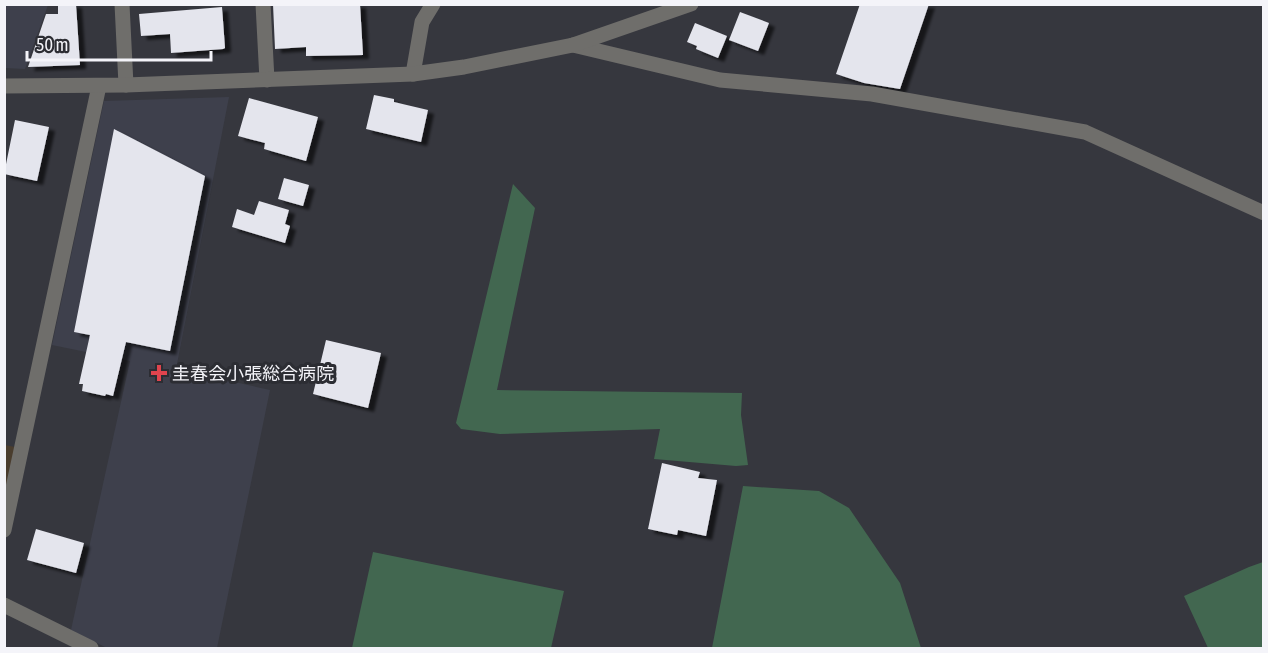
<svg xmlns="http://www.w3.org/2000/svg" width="1268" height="653" font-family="'Asap Condensed','Noto Sans JP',sans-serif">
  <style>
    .industrial { fill: #4a3d2e }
    .built { fill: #3e404c }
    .green { fill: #426750 }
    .building { fill: #e4e5ed; filter: url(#shadow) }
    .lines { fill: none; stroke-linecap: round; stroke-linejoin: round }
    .minor { stroke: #6f6e6b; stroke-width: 15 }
    .tertiary { stroke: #6f6e6b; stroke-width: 15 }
    .health-dot { fill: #e0444e; stroke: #2c2d33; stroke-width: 2 }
    .labels { text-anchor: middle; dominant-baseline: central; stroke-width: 6; stroke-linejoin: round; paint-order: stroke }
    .poi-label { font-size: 18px; fill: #f4f4f9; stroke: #2c2d33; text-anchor: start }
  </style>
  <defs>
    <filter id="shadow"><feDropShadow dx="6" dy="4" stdDeviation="1.5" flood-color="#0009"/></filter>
  </defs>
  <rect width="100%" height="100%" fill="#36373e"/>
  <path class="industrial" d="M 5,445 L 15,447 L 5,494 Z"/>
  <path class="built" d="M 5,4 L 48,5 L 25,69 L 5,68 Z
    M 229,97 L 176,369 L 270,390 L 217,648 L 107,648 L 71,630 L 130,361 L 52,345 L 104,101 Z"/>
  <path class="green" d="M 513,184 L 535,208 L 497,390 L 742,393 L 741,415 L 748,465 L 736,466 L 654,459 L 660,429 L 500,434 L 461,429 L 456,423 Z
    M 743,486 L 819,491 L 849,508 L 900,583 L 921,648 L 712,648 Z
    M 373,552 L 564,591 L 551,648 L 352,648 Z
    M 1263,562 L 1263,648 L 1208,648 L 1184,596 L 1249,567 Z"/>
  <path class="building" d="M 58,4 L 76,4 L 80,65 L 28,67 L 46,14 L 58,14 Z
    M 273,4 L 360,4 L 363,55 L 306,56 L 306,47 L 275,49 Z
    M 860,4 L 929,4 L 900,89 L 864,83 L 836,74 Z
    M 222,7 L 225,48 L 223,49 L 171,53 L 170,34 L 141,36 L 139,14 Z
    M 740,12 L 769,23 L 758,51 L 729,40 Z
    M 695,23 L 727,36 L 718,58 L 696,49 L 697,46 L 687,42 Z
    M 374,95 L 394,99 L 394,102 L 428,110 L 421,142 L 366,129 Z
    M 249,98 L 318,117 L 306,161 L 264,149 L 265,143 L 238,136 Z
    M 15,120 L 49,127 L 37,181 L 4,174 Z
    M 114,129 L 205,176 L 170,351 L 126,342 L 113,396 L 106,394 L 105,396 L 82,391 L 83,384 L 79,384 L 90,335 L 74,332 Z
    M 284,178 L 309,185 L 303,206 L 278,199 Z
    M 259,201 L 289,210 L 285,224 L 290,226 L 285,243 L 232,227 L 237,209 L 254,215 Z
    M 326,340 L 381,353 L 368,408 L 313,394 Z
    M 662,463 L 700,472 L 698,478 L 717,480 L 706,536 L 678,530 L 677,535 L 648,529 Z
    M 36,529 L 84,543 L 76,573 L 27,560 Z"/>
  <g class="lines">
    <path class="minor" d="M 122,4 L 126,85
      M 263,4 L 267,80
      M 573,45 L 720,80 L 872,94 L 1085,132 L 1264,213
      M 413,74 L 422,22 L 433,4
      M 4,530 L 99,86
      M 4,605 L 91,648"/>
    <path class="tertiary" d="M 4,86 L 126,85 L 413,74 L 464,67 L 573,45 L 691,4"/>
  </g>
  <path class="health-dot" d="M156 364h6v6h6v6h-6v6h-6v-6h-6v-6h6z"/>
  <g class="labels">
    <g class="poi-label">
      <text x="172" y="373">圭春会小張総合病院</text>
    </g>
  </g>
  <rect width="1268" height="653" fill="none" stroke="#f4f4f9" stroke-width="12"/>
  <path d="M27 51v9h184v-9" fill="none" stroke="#f4f4f9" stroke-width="3"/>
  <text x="36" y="51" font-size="18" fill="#f4f4f9" stroke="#2c2d33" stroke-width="4.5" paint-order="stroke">50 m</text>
</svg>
